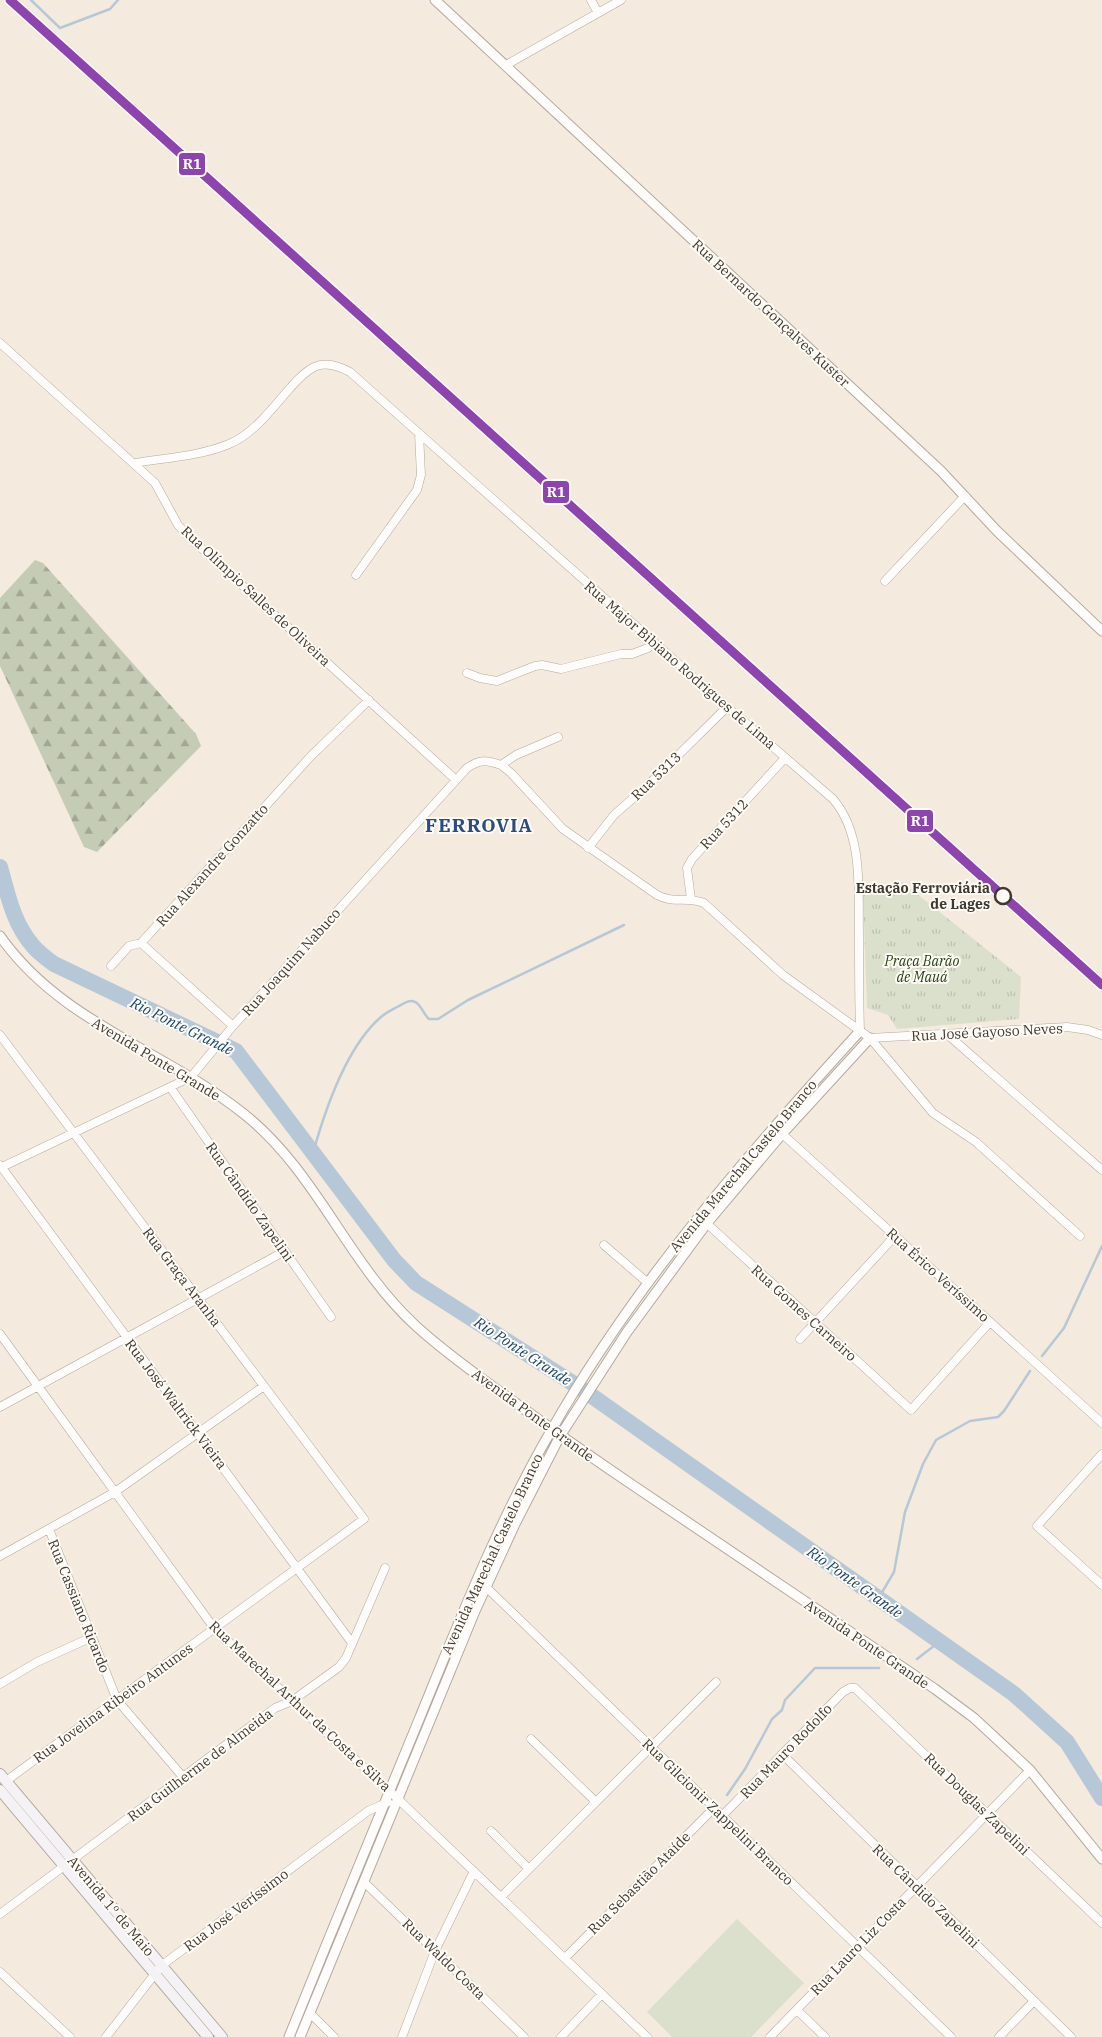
<svg xmlns="http://www.w3.org/2000/svg" width="1102" height="2037" font-family="'IBM Plex Serif',serif">
  <style>
    .forest { fill: url(#forest-firs) }
    .park { fill: url(#park-tufts) }
    .pitch { fill: #dbe0cc }
    .lines { fill: none; stroke-linecap: round; stroke-linejoin: round }
    .stream { stroke: #b6c8d7; stroke-width: 2.5 }
    .river { stroke: #b6c8d7; stroke-width: 16 }
    .minor-casing { stroke: #b2aaa0; stroke-width: 9 }
    .tertiary-casing { stroke: #b2aaa0; stroke-width: 11 }
    .secondary-casing { stroke: #b2aaa0; stroke-width: 12 }
    .minor { stroke: #fdfcfa; stroke-width: 8 }
    .tertiary { stroke: #fdfcfa; stroke-width: 9 }
    .secondary { stroke: #f5f2f5; stroke-width: 10 }
    .rail-1-casing { stroke: #fefbf6; stroke-width: 12 }
    .rail-1 { stroke: #8e44ad; stroke-width: 9 }
    .stop-dot { fill: #fefbf6; stroke: #403930; stroke-width: 2.5 }
    .labels { text-anchor: middle; dominant-baseline: central; stroke-width: 4; stroke-linejoin: round; paint-order: stroke }
    .street-label { font-size: 14px; fill: #403930; stroke: #fefbf6 }
    .stop-label { font-size: 14px; font-weight: bold; fill: #403930; stroke: #fefbf6; text-anchor: end }
    .park-label { font-size: 14px; font-style: italic; fill: #264315; stroke: #fefbf6 }
    .water-label { font-size: 15px; font-style: italic; fill: #17466b; stroke: #fefbf6 }
    .district-label { font-size: 19px; font-weight: bold; letter-spacing: 1px; fill: #2b4c83; stroke: #fefbf6 }
    .line-badge { stroke: #fefbf6; stroke-width: 2 }
    .badge-label { font-size: 14px; text-anchor: middle; font-weight: bold; fill: #fff }
  </style>
  <defs>
    <pattern id="forest-firs" width="22" height="20" patternUnits="userSpaceOnUse" patternTransform="scale(1.25)"><rect width="22" height="20" fill="#c5ccb5"/><path d="M5 1l3.5 6h-7zM16 11l3.5 6h-7z" fill="#a1a794"/></pattern>
    <pattern id="park-tufts" width="24" height="20" patternUnits="userSpaceOnUse" patternTransform="scale(1.25)"><rect width="24" height="20" fill="#dbe0cc"/><path d="M3 7l-1-3M5 7V3M7 7l1-3M15 17l-1-3M17 17v-4M19 17l1-3" fill="none" stroke="#bdc1b0"/></pattern>
  </defs>
  <rect width="100%" height="100%" fill="#f4eadd"/>
  <path class="forest" d="M 35,560 L 43,563 L 196,734 L 201,746 L 97,852 L 84,847 L 0,666 L 0,598 Z"/>
  <path class="park" d="M 902,882 L 1021,977 L 1019,1019 L 897,1029 L 888,1015 L 867,1008 L 863,895 Z"/>
  <path class="pitch" d="M 737,1919 L 804,1983 L 751,2037 L 672,2037 L 647,2012 Z"/>
  <g class="lines">
    <path class="stream" d="M 31,0 L 60,28 L 110,9 L 118,0
      M 313,1153 C 325,1110 346,1047 381,1017 C 385,1013 392,1010 397,1007 C 403,1004 409,999 415,1002 C 420,1003 424,1015 429,1019 L 438,1019 L 468,1000 L 624,925
      M 1042,1356 L 1064,1328 L 1102,1246
      M 881,1601 L 881,1594 L 894,1572 L 905,1512 L 923,1464 L 936,1440 L 970,1421 L 998,1417 L 1004,1411 L 1030,1371
      M 917,1659 L 939,1642
      M 727,1795 L 745,1769 L 772,1719 L 782,1710 L 785,1700 L 815,1668 L 879,1668"/>
    <path class="river" d="M 0,867 C 8,895 13,923 33,946 C 39,953 47,959 54,964 L 236,1051 L 394,1260 L 416,1283 L 582,1389 L 1014,1694 L 1067,1742 L 1102,1798"/>
    <defs>
      <path id="minor" d="M 591,0 L 598,13
        M 506,65 L 621,0
        M 0,343 L 155,483 L 178,525 L 188,536 L 456,780
        M 135,463 C 164,458 201,456 229,444 C 254,434 273,407 291,387 C 297,380 305,372 314,367 C 326,361 339,366 350,372 L 727,707 L 833,799 C 864,835 858,891 859,935 C 859,967 859,999 860,1031
        M 356,575 L 417,490 L 421,475 L 419,433
        M 885,581 L 965,496
        M 467,673 L 480,678 L 497,681 L 535,666 L 542,665 L 561,669 L 621,654 L 632,654 L 648,648 L 654,643
        M 501,765 L 511,773 L 563,829 L 657,895 C 674,904 687,896 704,903 L 783,975 L 870,1038 L 933,1113 L 976,1142 L 1080,1236
        M 588,848 L 614,815 L 648,785 L 727,707
        M 691,899 L 687,868 L 692,859 L 785,758
        M 111,966 L 129,946 L 141,943
        M 233,1026 L 141,943 L 311,756 L 369,700
        M 0,1035 L 364,1519 L 6,1781
        M 948,1035 L 1102,1170
        M 870,1038 L 1067,1027 L 1088,1030 L 1102,1035
        M 170,1087 L 331,1317
        M 779,1131 L 1102,1423
        M 0,1165 L 352,1643
        M 0,1168 L 191,1077 L 233,1026 L 467,768 C 480,759 487,760 501,765 L 516,755 L 558,737
        M 703,1220 L 911,1410 L 990,1322
        M 604,1245 L 648,1283
        M 0,1334 L 214,1628 L 398,1799 L 647,2037
        M 800,1339 L 895,1236
        M 0,1407 L 285,1251
        M 1102,1454 L 1037,1526 L 1102,1585
        M 49,1529 L 117,1700 L 183,1777
        M 0,1556 L 115,1492 L 264,1386
        M 486,1587 L 951,2037
        M 0,1684 L 37,1662 L 92,1637
        M 531,1739 L 596,1802
        M 782,1754 L 1071,2037
        M 722,1816 L 843,1692 L 850,1688 L 855,1688 L 1102,1923
        M 491,1831 L 529,1869
        M 364,1882 L 524,2037
        M 501,1897 L 716,1682
        M 0,1914 L 275,1708 L 292,1701 L 339,1667 L 346,1658 L 385,1568
        M 565,1958 L 714,1808
        M 0,1972 L 70,2037
        M 797,2010 L 825,2037
        M 310,2013 L 334,2037
        M 106,2037 L 161,1966 L 368,1811 L 388,1802
        M 402,2037 L 435,1951 L 474,1871
        M 561,2037 L 602,1994
        M 770,2037 L 1030,1770
        M 999,2037 L 1034,2001"/>
      <path id="tertiary" d="M 435,0 L 941,471 L 997,531 L 1102,631
        M 0,936 C 61,1023 164,1050 244,1114 C 317,1172 348,1264 416,1326 C 440,1348 466,1367 492,1386 C 540,1421 588,1455 637,1488 C 736,1555 836,1622 935,1689 L 974,1718 L 1030,1770 L 1102,1859
        M 289,2037 C 332,1930 376,1823 420,1717 C 460,1619 499,1520 552,1429 C 636,1282 747,1155 860,1031
        M 300,2037 L 475,1611 L 515,1524 L 560,1436 L 627,1332 L 707,1223 L 782,1134 L 870,1038"/>
      <path id="secondary" d="M 0,1774 L 222,2037
        M 0,1790 L 208,2037"/>
    </defs>
    <use href="#minor" class="minor-casing"/>
    <use href="#tertiary" class="tertiary-casing"/>
    <use href="#secondary" class="secondary-casing"/>
    <use href="#minor" class="minor"/>
    <use href="#tertiary" class="tertiary"/>
    <use href="#secondary" class="secondary"/>
    <defs>
      <path id="rail-1" d="M 10,0 L 1102,985"/>
    </defs>
    <use href="#rail-1" class="rail-1-casing"/>
    <use href="#rail-1" class="rail-1"/>
  </g>
  <circle class="stop-dot" cx="1003" cy="896" r="8"/>
  <g class="labels">
    <g class="street-label">
      <text transform="translate(771 313) rotate(43)">Rua Bernardo Gonçalves Kuster</text>
      <text transform="translate(256 596) rotate(43)">Rua Olímpio Salles de Oliveira</text>
      <text transform="translate(680 665) rotate(41)">Rua Major Bibiano Rodrigues de Lima</text>
      <text transform="translate(656 776) rotate(-44)">Rua 5313</text>
      <text transform="translate(724 824) rotate(-47)">Rua 5312</text>
      <text transform="translate(212 865) rotate(-48)">Rua Alexandre Gonzatto</text>
      <text transform="translate(291 962) rotate(-48)">Rua Joaquim Nabuco</text>
      <text transform="translate(987 1032) rotate(-3)">Rua José Gayoso Neves</text>
      <text transform="translate(156 1059) rotate(31)">Avenida Ponte Grande</text>
      <text transform="translate(743 1166) rotate(-50)">Avenida Marechal Castelo Branco</text>
      <text transform="translate(250 1202) rotate(55)">Rua Cândido Zapelini</text>
      <text transform="translate(938 1275) rotate(42)">Rua Érico Veríssimo</text>
      <text transform="translate(182 1277) rotate(53)">Rua Graça Aranha</text>
      <text transform="translate(804 1313) rotate(42)">Rua Gomes Carneiro</text>
      <text transform="translate(176 1404) rotate(53)">Rua José Waltrick Vieira</text>
      <text transform="translate(533 1415) rotate(36)">Avenida Ponte Grande</text>
      <text transform="translate(492 1554) rotate(-65)">Avenida Marechal Castelo Branco</text>
      <text transform="translate(79 1606) rotate(68)">Rua Cassiano Ricardo</text>
      <text transform="translate(867 1644) rotate(34)">Avenida Ponte Grande</text>
      <text transform="translate(113 1703) rotate(-36)">Rua Jovelina Ribeiro Antunes</text>
      <text transform="translate(300 1706) rotate(43)">Rua Marechal Arthur da Costa e Silva</text>
      <text transform="translate(786 1751) rotate(-46)">Rua Mauro Rodolfo</text>
      <text transform="translate(200 1765) rotate(-37)">Rua Guilherme de Almeida</text>
      <text transform="translate(977 1804) rotate(44)">Rua Douglas Zapelini</text>
      <text transform="translate(718 1812) rotate(44)">Rua Gilcionir Zappelini Branco</text>
      <text transform="translate(639 1883) rotate(-45)">Rua Sebastião Ataíde</text>
      <text transform="translate(926 1896) rotate(44)">Rua Cândido Zapelini</text>
      <text transform="translate(111 1906) rotate(50)">Avenida 1º de Maio</text>
      <text transform="translate(236 1910) rotate(-37)">Rua José Veríssimo</text>
      <text transform="translate(858 1946) rotate(-46)">Rua Lauro Liz Costa</text>
      <text transform="translate(444 1959) rotate(44)">Rua Waldo Costa</text>
    </g>
    <g class="stop-label">
      <text x="990" y="888">Estação Ferroviária<tspan x="990" dy="16">de Lages</tspan></text>
    </g>
    <g class="park-label">
      <text x="922" y="961">Praça Barão<tspan x="922" dy="16">de Mauá</tspan></text>
    </g>
    <g class="water-label">
      <text transform="translate(182 1026) rotate(26)">Rio Ponte Grande</text>
      <text transform="translate(523 1351) rotate(33)">Rio Ponte Grande</text>
      <text transform="translate(855 1582) rotate(35)">Rio Ponte Grande</text>
    </g>
    <g class="district-label">
      <text x="479" y="825">FERROVIA</text>
    </g>
  </g>
  <g class="line-badge">
    <rect x="178" y="152" width="28" height="24" rx="5" fill="#8e44ad"/>
    <rect x="542" y="480" width="28" height="24" rx="5" fill="#8e44ad"/>
    <rect x="906" y="809" width="28" height="24" rx="5" fill="#8e44ad"/>
  </g>
  <g class="badge-label">
    <text x="192" y="169">R1</text>
    <text x="556" y="497">R1</text>
    <text x="920" y="826">R1</text>
  </g>
</svg>
